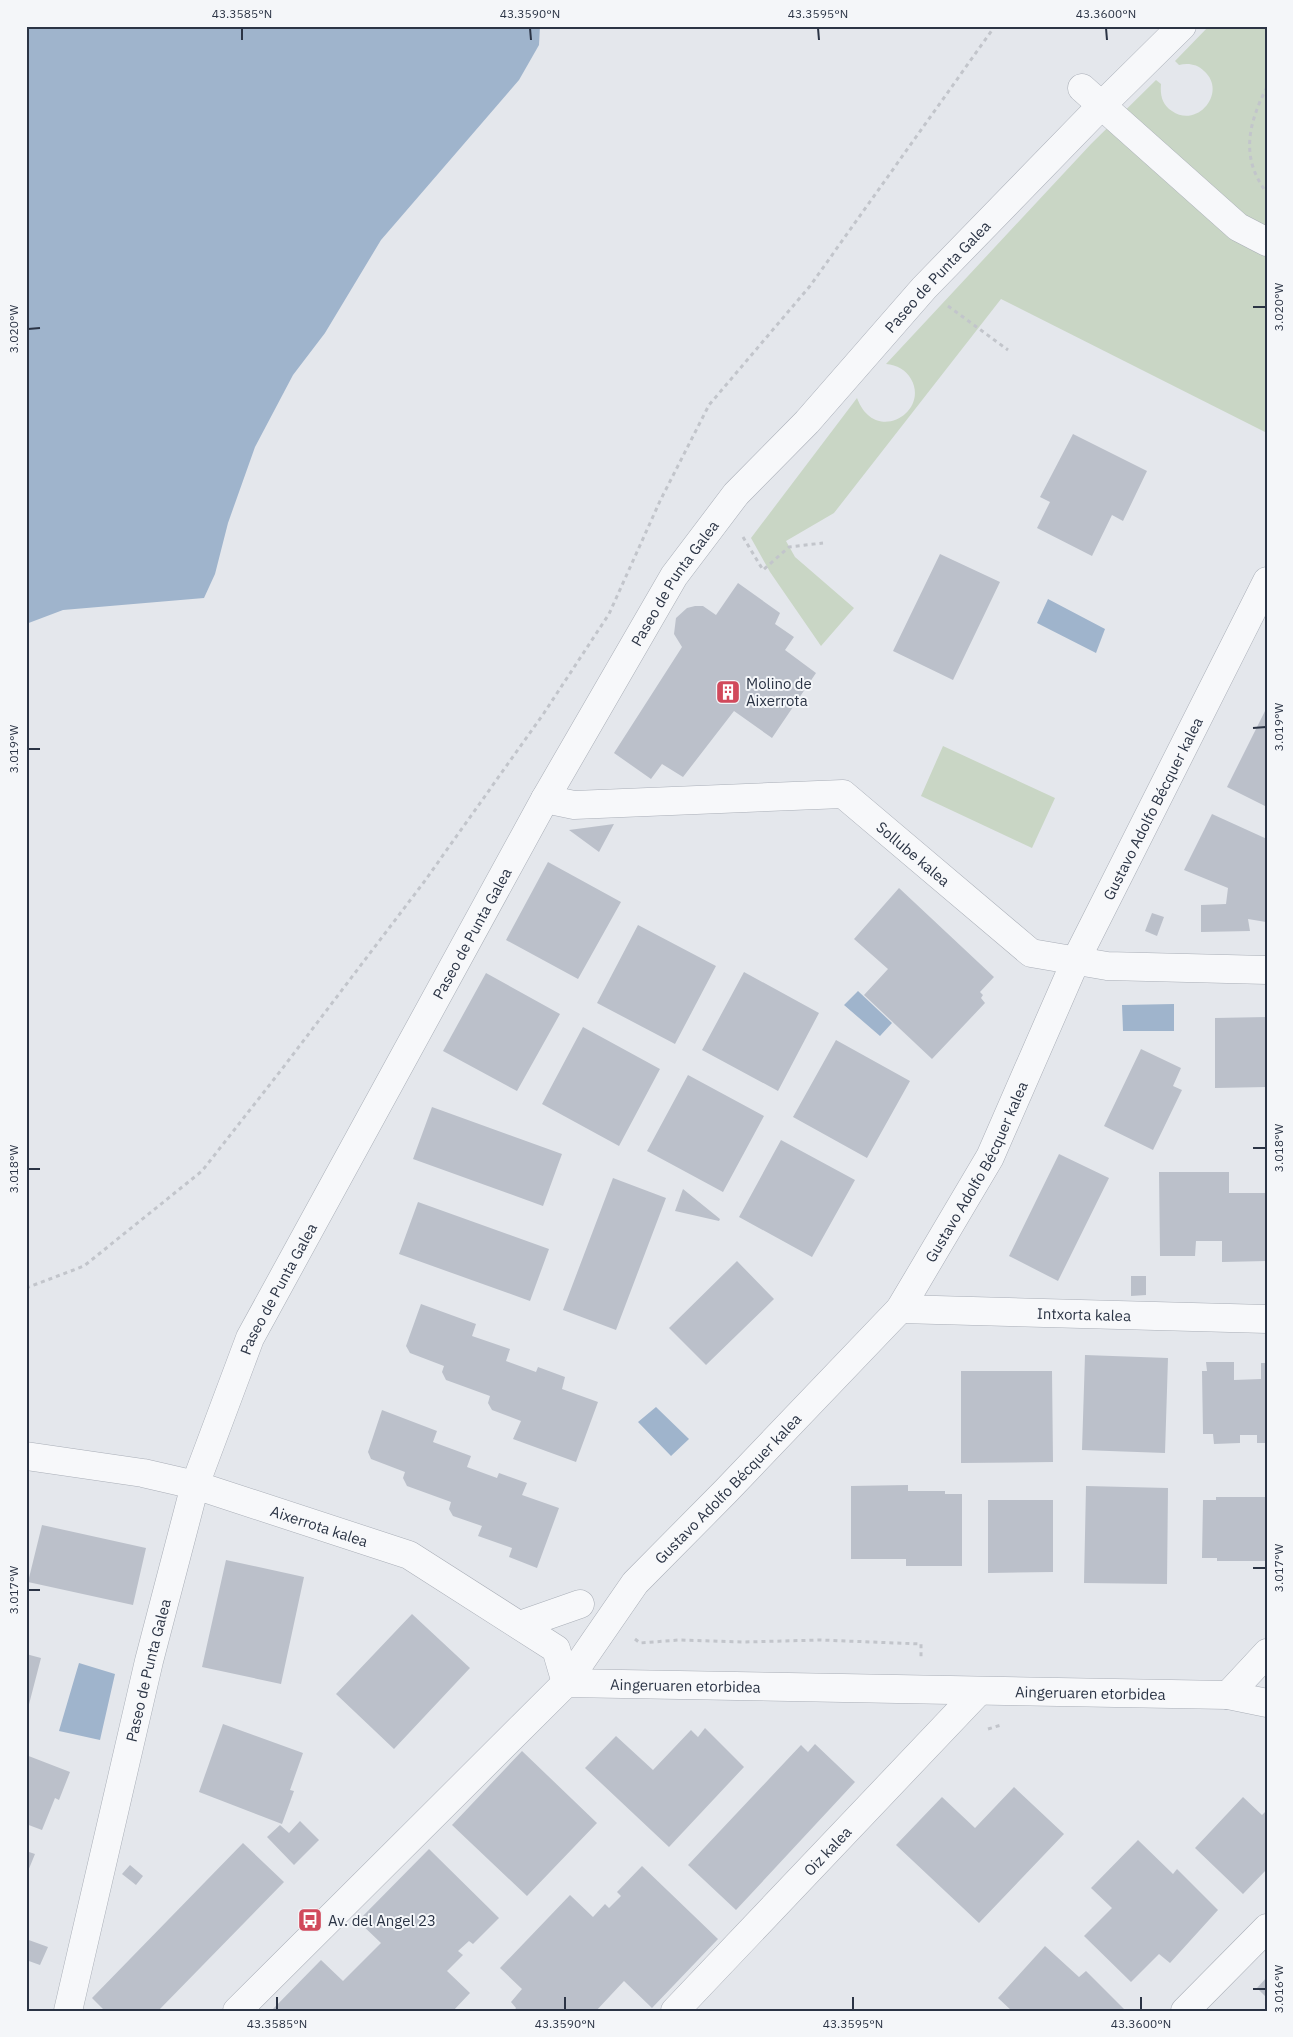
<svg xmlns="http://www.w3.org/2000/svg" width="1293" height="2037" font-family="'IBM Plex Sans',sans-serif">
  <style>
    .green { fill: #c9d6c5 }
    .water { fill: #9fb4cc }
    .building { fill: #bbc0ca }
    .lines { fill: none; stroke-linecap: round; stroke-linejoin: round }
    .pedestrian-casing { stroke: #a9aeb7; stroke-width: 29 }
    .minor-casing { stroke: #a9aeb7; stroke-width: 29 }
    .tertiary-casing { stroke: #a9aeb7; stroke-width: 29 }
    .path { stroke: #c2c5cb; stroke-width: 3; stroke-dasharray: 4 4; stroke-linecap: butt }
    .pedestrian { stroke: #f7f8fa; stroke-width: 28 }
    .minor { stroke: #f7f8fa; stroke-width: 28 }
    .tertiary { stroke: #f7f8fa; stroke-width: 28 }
    .ticks { fill: none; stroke: #2b3445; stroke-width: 2 }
    .labels { text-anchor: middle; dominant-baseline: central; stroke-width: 4; stroke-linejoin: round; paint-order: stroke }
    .street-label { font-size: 15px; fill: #2b3445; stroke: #f4f6f9 }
    .poi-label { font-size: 15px; fill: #2b3445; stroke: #f4f6f9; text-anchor: start }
    .neatline { fill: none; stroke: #2b3445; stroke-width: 2 }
    .ticks-label { font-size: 12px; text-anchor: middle; fill: #2b3445 }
  </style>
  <rect width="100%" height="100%" fill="#e4e7ec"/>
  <path class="green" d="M 1209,26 L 1267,26 L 1267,433 L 1001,299 L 834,513 L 786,541 L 795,557 L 854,608 L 821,646 L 770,572 L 751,538 L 857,398 C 875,446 930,412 911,379 C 906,370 897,365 886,364 L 1091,144 L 1156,80 L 1161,84 C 1160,95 1162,105 1172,111 C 1197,129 1228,92 1204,71 C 1197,64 1188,63 1179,65 L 1175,61 Z
    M 943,746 L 1055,798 L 1032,848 L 921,796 Z"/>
  <path class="water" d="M 26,26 L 540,26 L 539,45 L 519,80 L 381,240 L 325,333 L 293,375 L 255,447 L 228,523 L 215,574 L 204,598 L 63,610 L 26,624 Z
    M 1048,599 L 1105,629 L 1096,653 L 1037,623 Z
    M 858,991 L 892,1023 L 880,1036 L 844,1005 Z
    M 1174,1004 L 1174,1031 L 1123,1031 L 1122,1005 Z
    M 656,1407 L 689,1439 L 671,1456 L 638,1422 Z
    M 79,1663 L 115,1674 L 100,1740 L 59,1731 Z"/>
  <path class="building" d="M 1073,434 L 1147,471 L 1123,521 L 1112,515 L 1092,556 L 1037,528 L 1050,502 L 1040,497 Z
    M 940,554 L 1000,582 L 953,680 L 893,651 Z
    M 738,583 L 780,613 L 775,624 L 794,637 L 785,650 L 816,673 L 772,738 L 734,711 L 683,777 L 662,764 L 651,779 L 614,753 L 682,647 L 674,634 L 676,618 L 687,608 L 695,606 L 703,606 L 716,615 Z
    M 1267,707 L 1267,807 L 1227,787 Z
    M 1212,814 L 1267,839 L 1266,922 L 1248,919 L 1250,931 L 1201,932 L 1201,905 L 1226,904 L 1228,888 L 1184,870 Z
    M 614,824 L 599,852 L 569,830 Z
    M 548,862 L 621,902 L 578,979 L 506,940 Z
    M 899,888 L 994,977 L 980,992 L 983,995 L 981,998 L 985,1003 L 932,1059 L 864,995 L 888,969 L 854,939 Z
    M 1152,913 L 1164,917 L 1157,936 L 1145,931 Z
    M 638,925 L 716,966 L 675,1044 L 597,1003 Z
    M 744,972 L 819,1013 L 778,1091 L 702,1050 Z
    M 486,973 L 560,1014 L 517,1091 L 443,1051 Z
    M 1267,1017 L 1267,1087 L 1215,1088 L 1215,1018 Z
    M 583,1027 L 660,1069 L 619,1146 L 542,1104 Z
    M 836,1040 L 910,1081 L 867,1158 L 793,1117 Z
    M 1141,1049 L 1181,1068 L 1173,1086 L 1182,1090 L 1153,1150 L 1104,1126 Z
    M 688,1075 L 764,1116 L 723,1192 L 647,1151 Z
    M 432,1107 L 562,1154 L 543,1206 L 413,1159 Z
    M 781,1140 L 855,1180 L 812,1257 L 739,1217 Z
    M 1059,1154 L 1109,1178 L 1058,1281 L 1009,1256 Z
    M 1159,1172 L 1229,1172 L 1229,1193 L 1267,1193 L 1267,1261 L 1222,1262 L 1222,1241 L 1196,1241 L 1195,1256 L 1160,1256 Z
    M 613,1178 L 666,1198 L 616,1330 L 563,1310 Z
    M 683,1189 L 720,1219 L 719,1221 L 675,1211 Z
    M 418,1202 L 549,1249 L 530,1301 L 399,1254 Z
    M 737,1261 L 774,1299 L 706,1365 L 669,1328 Z
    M 1131,1276 L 1146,1276 L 1146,1295 L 1131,1296 Z
    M 421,1304 L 476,1324 L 472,1336 L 510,1349 L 506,1361 L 536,1372 L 538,1367 L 565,1377 L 562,1389 L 598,1402 L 576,1462 L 513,1439 L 521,1421 L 492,1410 L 488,1403 L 490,1396 L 446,1380 L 442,1372 L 444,1366 L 410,1353 L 406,1346 Z
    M 1085,1355 L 1168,1358 L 1165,1453 L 1082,1450 Z
    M 1206,1362 L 1234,1362 L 1234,1380 L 1261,1379 L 1261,1363 L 1267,1363 L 1267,1443 L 1257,1443 L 1257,1435 L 1240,1435 L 1240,1443 L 1214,1444 L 1213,1434 L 1203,1434 L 1202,1371 L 1207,1371 Z
    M 961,1371 L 1052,1371 L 1053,1462 L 961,1463 Z
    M 382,1410 L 437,1431 L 433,1442 L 471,1456 L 467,1467 L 497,1478 L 499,1473 L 527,1483 L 522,1495 L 559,1508 L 537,1568 L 509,1557 L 512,1548 L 478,1536 L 482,1526 L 453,1516 L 449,1509 L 451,1502 L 407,1486 L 403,1478 L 405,1472 L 371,1459 L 368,1452 Z
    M 908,1485 L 908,1491 L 945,1491 L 945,1494 L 962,1494 L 962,1566 L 906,1566 L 906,1559 L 851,1559 L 851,1486 Z
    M 1086,1486 L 1168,1488 L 1167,1584 L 1084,1583 Z
    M 1216,1497 L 1267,1497 L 1267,1561 L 1217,1561 L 1217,1558 L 1202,1558 L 1203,1500 L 1216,1500 Z
    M 988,1500 L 1053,1500 L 1053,1572 L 988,1573 Z
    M 42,1525 L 146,1548 L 133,1605 L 28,1582 Z
    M 226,1560 L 304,1577 L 281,1684 L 202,1667 Z
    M 412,1614 L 470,1668 L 394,1749 L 336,1694 Z
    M 26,1654 L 41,1658 L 27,1712 L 26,1712 Z
    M 223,1724 L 303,1753 L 290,1790 L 294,1791 L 282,1824 L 199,1792 Z
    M 705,1728 L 744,1767 L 669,1847 L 585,1768 L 616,1736 L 653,1770 L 691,1730 L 698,1737 Z
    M 815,1744 L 855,1782 L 736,1910 L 688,1865 L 801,1745 L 808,1752 Z
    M 522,1751 L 597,1823 L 527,1896 L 452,1825 Z
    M 26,1755 L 70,1772 L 59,1800 L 55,1798 L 42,1830 L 26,1824 Z
    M 1014,1787 L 1064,1834 L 979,1923 L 896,1845 L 942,1797 L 975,1828 Z
    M 1243,1797 L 1262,1815 L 1267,1810 L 1267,1869 L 1243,1894 L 1195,1848 Z
    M 300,1821 L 319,1840 L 294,1865 L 267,1837 L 280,1825 L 289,1833 Z
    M 1138,1840 L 1173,1874 L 1177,1869 L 1218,1910 L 1170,1963 L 1159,1954 L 1131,1982 L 1084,1936 L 1112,1908 L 1091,1888 Z
    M 243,1843 L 284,1882 L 158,2011 L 105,2011 L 92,1998 Z
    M 429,1849 L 499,1918 L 473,1944 L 469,1941 L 458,1951 L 463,1955 L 447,1971 L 470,1993 L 453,2011 L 271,2011 L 321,1960 L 343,1981 L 381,1943 L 358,1921 Z
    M 26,1851 L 35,1854 L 26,1876 Z
    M 130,1865 L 143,1876 L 136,1885 L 122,1874 Z
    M 642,1866 L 718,1939 L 652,2008 L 624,1981 L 596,2011 L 514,2011 L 516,2008 L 511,2002 L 522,1989 L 500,1968 L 570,1895 L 593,1917 L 605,1904 L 609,1908 L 621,1896 L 617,1892 Z
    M 26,1939 L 48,1947 L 40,1965 L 26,1960 Z
    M 1045,1946 L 1079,1977 L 1086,1971 L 1126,2011 L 1012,2011 L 998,1998 Z
    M 1267,1977 L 1267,1998 L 1257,1988 Z"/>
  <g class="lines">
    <defs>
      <g id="pedestrian">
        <path d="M 1082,88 L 1238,227 L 1267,242"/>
        <path id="s1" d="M 26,1456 L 143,1473 L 195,1485 L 250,1338 L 545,799 L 674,576 L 736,494 L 807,422 L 924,288 L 1101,106 L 1182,26"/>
      </g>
      <g id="minor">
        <path id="s2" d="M 545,799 L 574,805 L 843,794 L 1031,953 L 1107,966 L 1267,970"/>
        <path id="s3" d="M 900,1309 L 1267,1319"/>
        <path d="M 520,1625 L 580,1604"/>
        <path id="s4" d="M 566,1683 L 635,1583 L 726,1491 L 900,1309 L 990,1157 L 1076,960 L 1267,581"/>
        <path d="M 1228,1695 L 1267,1653"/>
        <path id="s5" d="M 68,2011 L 149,1661 L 195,1485 L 409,1555 L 556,1649 L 566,1683"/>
        <path id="s6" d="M 675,2011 L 979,1691"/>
        <path d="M 1185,2011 L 1267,1928"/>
      </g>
      <g id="tertiary">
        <path id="s7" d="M 237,2011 L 566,1683 L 1228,1695 L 1267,1703"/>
      </g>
    </defs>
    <use href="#pedestrian" class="pedestrian-casing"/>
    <use href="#minor" class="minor-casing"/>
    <use href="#tertiary" class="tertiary-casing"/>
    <path class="path" d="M 1267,87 C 1248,124 1240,158 1267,193
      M 948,306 L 1008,350
      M 743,537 L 763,570 L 789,547 L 823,543
      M 26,1288 L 84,1266 L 202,1171 L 282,1069 L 424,882 L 544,713 L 609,614 L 660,501 L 709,405 L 810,286 L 995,26
      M 635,1639 L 640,1643 L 679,1640 L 744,1642 L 821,1640 L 921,1644 L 921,1658
      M 988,1729 L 1001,1725"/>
    <use href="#pedestrian" class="pedestrian"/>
    <use href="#minor" class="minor"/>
    <use href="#tertiary" class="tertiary"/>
  </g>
  <path class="ticks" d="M 242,28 L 242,40M 530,28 L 531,40M 818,28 L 819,40M 1106,28 L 1107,40M 1253,307 L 1266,307M 28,329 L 40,328M 1253,728 L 1266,727M 28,749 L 40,749M 1253,1148 L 1266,1148M 28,1169 L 40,1169M 1253,1568 L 1266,1568M 28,1590 L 40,1590M 1253,1989 L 1266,1989M 277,1997 L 277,2010M 565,1997 L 565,2010M 853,1997 L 853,2010M 1141,1997 L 1141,2010"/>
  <defs>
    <symbol id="building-square" viewBox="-11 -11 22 22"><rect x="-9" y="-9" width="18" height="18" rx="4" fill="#d1495b" stroke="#f4f6f9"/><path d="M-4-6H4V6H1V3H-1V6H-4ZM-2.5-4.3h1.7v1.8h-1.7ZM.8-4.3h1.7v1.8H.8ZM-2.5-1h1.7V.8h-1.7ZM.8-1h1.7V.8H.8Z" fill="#fff"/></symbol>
    <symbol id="bus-square" viewBox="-11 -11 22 22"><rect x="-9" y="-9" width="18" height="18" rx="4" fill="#d1495b" stroke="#f4f6f9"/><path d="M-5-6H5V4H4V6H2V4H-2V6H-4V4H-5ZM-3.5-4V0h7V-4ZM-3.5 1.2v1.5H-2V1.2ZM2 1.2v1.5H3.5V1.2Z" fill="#fff"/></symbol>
  </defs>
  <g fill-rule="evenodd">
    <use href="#building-square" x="714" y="678" width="28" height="28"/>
    <use href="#bus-square" x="296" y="1906" width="28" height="28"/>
  </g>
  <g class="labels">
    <g class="street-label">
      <text stroke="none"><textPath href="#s1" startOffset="1600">Paseo de Punta Galea</textPath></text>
      <text stroke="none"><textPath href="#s1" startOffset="1195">Paseo de Punta Galea</textPath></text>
      <text stroke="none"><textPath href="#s4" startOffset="1064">Gustavo Adolfo Bécquer kalea</textPath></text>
      <text stroke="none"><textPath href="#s2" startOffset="391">Sollube kalea</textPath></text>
      <text stroke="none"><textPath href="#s1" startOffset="790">Paseo de Punta Galea</textPath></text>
      <text stroke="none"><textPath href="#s4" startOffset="660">Gustavo Adolfo Bécquer kalea</textPath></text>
      <text stroke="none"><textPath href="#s1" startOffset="385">Paseo de Punta Galea</textPath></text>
      <text stroke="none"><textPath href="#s3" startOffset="184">Intxorta kalea</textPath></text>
      <text stroke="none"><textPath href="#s4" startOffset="254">Gustavo Adolfo Bécquer kalea</textPath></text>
      <text stroke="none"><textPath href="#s5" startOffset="672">Aixerrota kalea</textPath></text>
      <text stroke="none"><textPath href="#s5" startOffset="350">Paseo de Punta Galea</textPath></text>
      <text stroke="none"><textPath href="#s7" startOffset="584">Aingeruaren etorbidea</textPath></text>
      <text stroke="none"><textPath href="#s7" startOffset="989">Aingeruaren etorbidea</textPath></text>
      <text stroke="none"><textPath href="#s6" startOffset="221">Oiz kalea</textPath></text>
    </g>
    <g class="poi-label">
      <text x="746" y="683">Molino de<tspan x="746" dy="17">Aixerrota</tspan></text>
      <text x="328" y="1920">Av. del Angel 23</text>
    </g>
  </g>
  <rect width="1293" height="2037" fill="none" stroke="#f4f6f9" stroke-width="55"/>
  <rect x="28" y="28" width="1238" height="1982" class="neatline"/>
  <g class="ticks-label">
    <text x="242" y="18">43.3585°N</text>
    <text x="530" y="18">43.3590°N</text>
    <text x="818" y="18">43.3595°N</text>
    <text x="1106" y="18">43.3600°N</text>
    <text transform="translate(1279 307) rotate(-90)" y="4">3.020°W</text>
    <text transform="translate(14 329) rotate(-90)" y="4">3.020°W</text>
    <text transform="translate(1279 727) rotate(-90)" y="4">3.019°W</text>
    <text transform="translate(14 749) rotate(-90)" y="4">3.019°W</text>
    <text transform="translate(1279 1148) rotate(-90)" y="4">3.018°W</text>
    <text transform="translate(14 1169) rotate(-90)" y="4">3.018°W</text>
    <text transform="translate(1279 1568) rotate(-90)" y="4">3.017°W</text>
    <text transform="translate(14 1590) rotate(-90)" y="4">3.017°W</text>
    <text transform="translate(1279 1989) rotate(-90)" y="4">3.016°W</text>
    <text x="277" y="2028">43.3585°N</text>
    <text x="565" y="2028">43.3590°N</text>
    <text x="853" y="2028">43.3595°N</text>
    <text x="1141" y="2028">43.3600°N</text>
  </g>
</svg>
